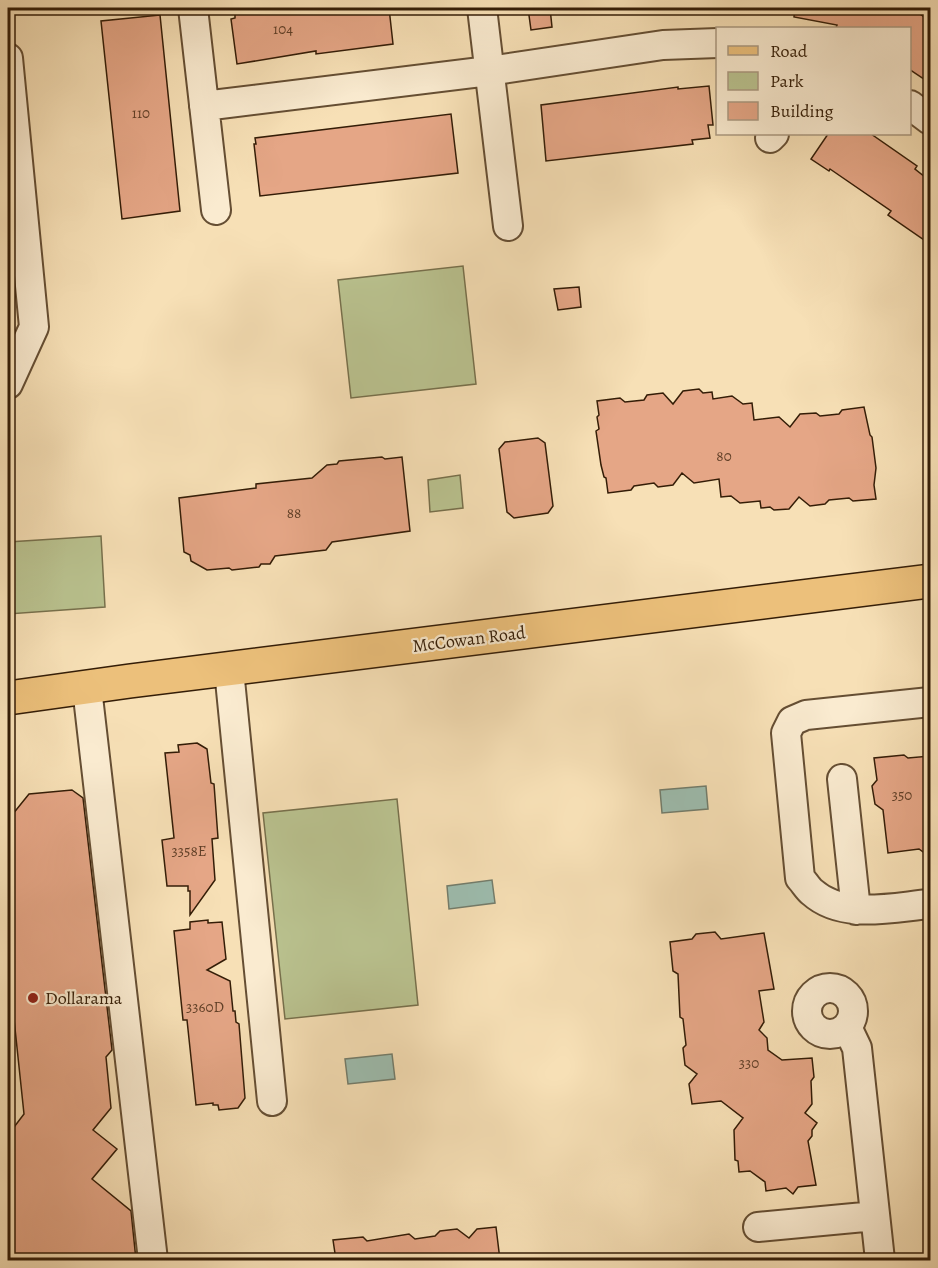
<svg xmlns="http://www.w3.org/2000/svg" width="938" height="1268" font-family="Alegreya,serif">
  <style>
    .green { fill: #bac390; stroke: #77704c; stroke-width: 1.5 }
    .water { fill: #9dbdaf; stroke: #737d6c; stroke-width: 1.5 }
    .building { fill: #e5a686; stroke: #341d07; stroke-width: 1.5 }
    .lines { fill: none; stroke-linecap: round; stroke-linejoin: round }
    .minor-casing { stroke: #654e33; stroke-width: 32 }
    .major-casing { stroke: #341d07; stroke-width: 36 }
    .minor { stroke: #faebd0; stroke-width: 28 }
    .major { stroke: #ecc07b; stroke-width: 33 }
    .poi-dot { fill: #8f2418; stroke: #faebd0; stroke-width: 2 }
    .labels { text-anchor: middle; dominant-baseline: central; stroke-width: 4.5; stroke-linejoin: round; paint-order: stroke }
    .number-label { font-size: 15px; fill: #603f27 }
    .street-label { font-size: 18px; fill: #341d07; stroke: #faebd0 }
    .poi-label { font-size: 18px; fill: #341d07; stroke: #faebd0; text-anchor: start }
  </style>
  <rect width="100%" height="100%" fill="#f7e0b6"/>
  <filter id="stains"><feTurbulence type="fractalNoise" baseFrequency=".00333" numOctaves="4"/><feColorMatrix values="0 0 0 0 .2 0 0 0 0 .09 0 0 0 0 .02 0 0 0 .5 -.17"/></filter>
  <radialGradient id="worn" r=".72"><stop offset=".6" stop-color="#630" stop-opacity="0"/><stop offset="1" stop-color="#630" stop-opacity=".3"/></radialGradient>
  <path class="green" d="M 463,266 L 476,384 L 351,398 L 338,280 Z
    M 460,475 L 463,508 L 430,512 L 428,480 Z
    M 101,536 L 105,607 L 8,614 L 8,542 Z
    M 397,799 L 418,1005 L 285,1019 L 263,813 Z"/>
  <path class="water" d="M 706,786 L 708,809 L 662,813 L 660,790 Z
    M 492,880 L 495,903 L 449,909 L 447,886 Z
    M 392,1054 L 395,1079 L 348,1084 L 345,1059 Z"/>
  <path class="building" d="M 237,8 L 389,8 L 393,44 L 316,54 L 316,51 L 237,64 L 231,19 L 235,18 L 235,14 L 238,14 Z
    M 528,8 L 550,8 L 552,27 L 531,30 Z
    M 795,8 L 911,8 L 930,21 L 930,83 L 909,69 L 909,28 L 836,28 L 837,25 L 794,17 Z
    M 160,15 L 180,211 L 122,219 L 101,21 Z
    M 709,86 L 713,125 L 708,125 L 710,138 L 692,140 L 693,144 L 546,161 L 541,105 L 678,87 L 678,89 Z
    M 451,114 L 458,173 L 260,196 L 254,144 L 256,144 L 255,138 Z
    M 828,134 L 871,134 L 917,166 L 915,169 L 930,181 L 930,244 L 888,215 L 891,211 L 830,169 L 829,171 L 811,159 Z
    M 579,287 L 581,307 L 558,310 L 554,289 Z
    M 699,389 L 703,393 L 712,392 L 713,399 L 732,396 L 743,404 L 752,403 L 754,420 L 779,417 L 790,427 L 800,414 L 816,413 L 820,416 L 839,414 L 842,410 L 864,407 L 870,435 L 872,437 L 876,468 L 874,485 L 876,499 L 853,501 L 849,498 L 829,500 L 825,504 L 810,506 L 799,497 L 789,509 L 774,510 L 770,507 L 761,508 L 760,501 L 740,503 L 731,496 L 721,497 L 719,479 L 694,483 L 682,473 L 673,485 L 658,487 L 654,483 L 634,486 L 631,490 L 608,493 L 606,478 L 604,477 L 601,465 L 596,431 L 599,429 L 597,417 L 599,415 L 597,401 L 620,398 L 625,402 L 644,400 L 647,395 L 663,393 L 673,404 L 683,391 Z
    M 538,438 L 545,443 L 553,506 L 548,513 L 514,518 L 507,512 L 499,449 L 505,442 Z
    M 382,457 L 385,459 L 402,457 L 410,531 L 332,542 L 326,550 L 275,556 L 270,564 L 261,564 L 259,567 L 232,570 L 229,568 L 207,570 L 191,561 L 190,555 L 184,552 L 179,498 L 256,488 L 256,484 L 312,478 L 327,465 L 337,464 L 339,461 Z
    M 197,743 L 207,749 L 211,783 L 214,784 L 218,838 L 212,839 L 215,880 L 190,915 L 190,891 L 188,891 L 188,886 L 167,886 L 162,840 L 174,838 L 165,753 L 179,752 L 178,745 Z
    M 904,755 L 908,758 L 930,756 L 930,857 L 919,849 L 888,853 L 883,810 L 875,804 L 872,786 L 877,780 L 874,758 Z
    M 72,790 L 83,798 L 112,1050 L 106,1057 L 111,1108 L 93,1130 L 117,1149 L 92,1179 L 131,1211 L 136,1260 L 8,1260 L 8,1135 L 24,1114 L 8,962 L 8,897 L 12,893 L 8,860 L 8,820 L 29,794 Z
    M 208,920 L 208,923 L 222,922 L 226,959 L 207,970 L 230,981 L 233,1011 L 235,1011 L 236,1022 L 239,1024 L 245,1098 L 238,1108 L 219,1110 L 218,1105 L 213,1105 L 213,1103 L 196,1105 L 187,1020 L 183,1020 L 174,931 L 190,929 L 190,922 Z
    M 715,932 L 721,939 L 764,933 L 774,989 L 759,991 L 764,1022 L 759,1030 L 767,1038 L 768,1050 L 782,1060 L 812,1058 L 814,1077 L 811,1081 L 812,1104 L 805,1113 L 817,1123 L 812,1130 L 812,1136 L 808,1141 L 816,1185 L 798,1187 L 793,1194 L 786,1188 L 766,1191 L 765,1182 L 750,1171 L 739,1172 L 738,1161 L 735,1160 L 734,1130 L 743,1118 L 721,1101 L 692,1104 L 689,1084 L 697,1074 L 685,1065 L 683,1048 L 686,1045 L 683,1019 L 680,1017 L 678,974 L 673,971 L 670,942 L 692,939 L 696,934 Z
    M 496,1227 L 500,1260 L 336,1260 L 333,1240 L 363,1237 L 367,1241 L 409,1234 L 415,1239 L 435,1236 L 440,1231 L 457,1229 L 469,1238 L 477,1229 Z"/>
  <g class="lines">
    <defs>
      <path id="minor" d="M 193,8 L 216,210
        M 482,8 L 508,226
        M 8,58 L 34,327 L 8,384
        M 910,105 L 930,120
        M 204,106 L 489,71 L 663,45 L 718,43
        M 770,138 L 774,134
        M 229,670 L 272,1101
        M 87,688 L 153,1260
        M 930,702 L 806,715 L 792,721 L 786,733 L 800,878 C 804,882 808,889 812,892 C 843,920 893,907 930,904
        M 842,779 L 856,910
        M807 1011a23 23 0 1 1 46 0a23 23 0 1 1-46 0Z
        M 847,1027 L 857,1048 L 880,1260
        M 758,1227 L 875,1216"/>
      <path id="major" d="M 8,698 L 130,681 L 930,581"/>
    </defs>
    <use href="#minor" class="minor-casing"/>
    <use href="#major" class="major-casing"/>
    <use href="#minor" class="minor"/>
    <use href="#major" class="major"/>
  </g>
  <circle class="poi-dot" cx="33" cy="998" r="6"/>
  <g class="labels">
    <g class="number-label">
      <text x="283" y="29">104</text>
      <text x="141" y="113">110</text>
      <text x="724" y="456">80</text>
      <text x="294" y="513">88</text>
      <text x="902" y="795">350</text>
      <text x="189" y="851">3358E</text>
      <text x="205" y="1007">3360D</text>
      <text x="749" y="1063">330</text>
    </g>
    <g class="street-label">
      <text transform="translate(469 639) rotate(-7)">McCowan Road</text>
    </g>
    <g class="poi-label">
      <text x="45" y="998">Dollarama</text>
    </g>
  </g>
  <rect width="938" height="1268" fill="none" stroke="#f7e0b6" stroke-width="30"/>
  <rect x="9" y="9" width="920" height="1250" fill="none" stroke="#341d07" stroke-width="3"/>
  <rect x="15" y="15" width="908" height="1238" fill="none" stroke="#341d07" stroke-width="1.5"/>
  <rect x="716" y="27" width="195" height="108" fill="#faebd0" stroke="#ab9980" stroke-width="1.5"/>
  <rect x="728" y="46" width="30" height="9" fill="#ecc07b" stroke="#ab9980" stroke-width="1.5"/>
  <text x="770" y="57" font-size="18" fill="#341d07">Road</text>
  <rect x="728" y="72" width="30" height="18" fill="#bac390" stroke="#ab9980" stroke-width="1.5"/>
  <text x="770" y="87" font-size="18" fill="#341d07">Park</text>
  <rect x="728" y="102" width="30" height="18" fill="#e5a686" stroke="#ab9980" stroke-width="1.5"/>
  <text x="770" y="117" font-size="18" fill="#341d07">Building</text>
  <rect width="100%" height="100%" filter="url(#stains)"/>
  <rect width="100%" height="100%" fill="url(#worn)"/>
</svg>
